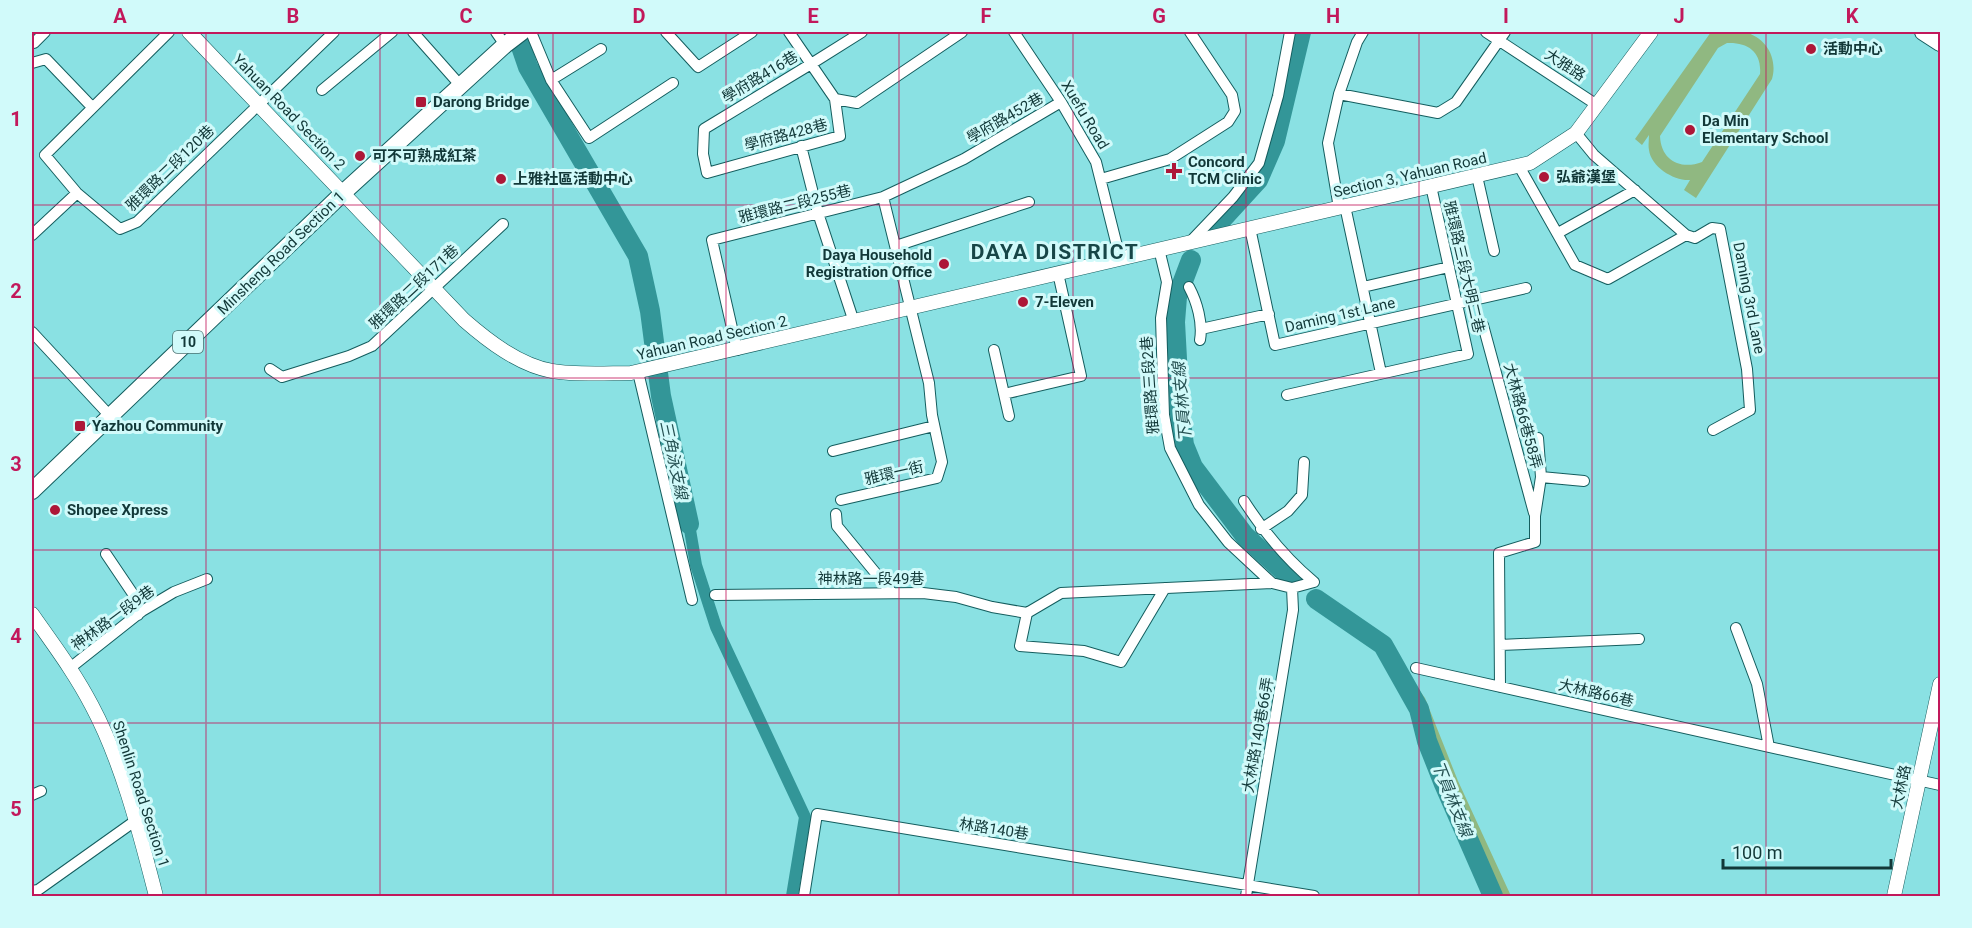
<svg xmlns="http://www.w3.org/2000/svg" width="1972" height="928" font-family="Roboto,'Noto Sans TC',sans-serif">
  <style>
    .green { fill: #90b881; fill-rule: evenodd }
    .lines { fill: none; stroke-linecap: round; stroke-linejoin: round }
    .canal { stroke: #339698; stroke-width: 12 }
    .river { stroke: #339698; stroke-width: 20 }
    .minor-casing { stroke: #145d5e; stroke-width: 12 }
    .tertiary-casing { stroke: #145d5e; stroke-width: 15 }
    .primary-casing { stroke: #145d5e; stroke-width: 18 }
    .minor { stroke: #fff; stroke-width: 10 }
    .tertiary { stroke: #fff; stroke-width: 14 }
    .primary { stroke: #fff; stroke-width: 16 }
    .grid { fill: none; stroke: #c2185b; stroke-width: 1.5; stroke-opacity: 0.55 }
    .poi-dot { fill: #ad1738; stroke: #d1fafa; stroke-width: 2 }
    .labels { text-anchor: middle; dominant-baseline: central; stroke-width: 6; stroke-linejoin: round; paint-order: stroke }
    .shield { fill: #d1fafa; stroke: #4b7272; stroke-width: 1.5 }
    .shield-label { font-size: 14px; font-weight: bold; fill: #123838 }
    .poi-label { font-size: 15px; font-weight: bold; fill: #123838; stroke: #d1fafa; text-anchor: start }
    .street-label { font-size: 15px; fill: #123838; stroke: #d1fafa }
    .water-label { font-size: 16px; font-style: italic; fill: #265152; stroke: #d1fafa }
    .district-label { font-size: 21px; font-weight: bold; letter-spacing: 1.5px; fill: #174647; stroke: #d1fafa }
    .neatline { fill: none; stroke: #c2185b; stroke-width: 2 }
    .grid-label { font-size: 20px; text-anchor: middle; font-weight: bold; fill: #c2185b }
  </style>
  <rect width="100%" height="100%" fill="#8ae1e3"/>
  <path class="green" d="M 1711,32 C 1721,31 1734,29 1744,32 C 1766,37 1778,58 1772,79 L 1696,198 L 1684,190 L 1690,180 C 1674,181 1651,167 1649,150 C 1648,145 1649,140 1649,135 L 1642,145 L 1635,139 ZM 1727,43 C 1748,42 1762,52 1760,74 L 1702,162 C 1681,170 1661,161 1660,136 L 1718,48 Z
    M 1419,690 L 1425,698 L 1458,781 L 1511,896 L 1496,896 L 1444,773 Z"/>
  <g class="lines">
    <path class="canal" d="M 689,524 L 696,565 L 716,627 L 805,817 L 792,896"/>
    <path class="river" d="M 516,32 L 528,67 L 638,256 L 650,311 L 661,396 L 689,524
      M 1215,227 L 1258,180 L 1275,141 L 1301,32
      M 1191,260 L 1177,297 L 1175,322 L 1180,414 L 1184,445 L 1193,467 L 1245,536 L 1292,579
      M 1316,599 L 1383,645 L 1419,709 L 1427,741 L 1444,784 L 1493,896"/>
    <defs>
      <path id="minor" d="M 169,32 L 45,155 L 77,193 L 120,229 L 137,222 L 334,32
        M 413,32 L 460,85
        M 496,32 L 505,45
        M 531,32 L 551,80 L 589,138 L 673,83
        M 666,32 L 698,67 L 752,32
        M 789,32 L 835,99 L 840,136 L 707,173 L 703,154 L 704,129 L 811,64 L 862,32
        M 1014,32 L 1061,102 L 1096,162 L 1120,258
        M 1486,32 L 1597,105
        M 32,41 L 34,43 L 45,32
        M 32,63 L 46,59 L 92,107
        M 551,80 L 601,49
        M 322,90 L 392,32
        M 1339,94 L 1438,113 L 1456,102 L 1505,32
        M 835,99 L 857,103 L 962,32
        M 1576,133 L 1594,155 L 1686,235 L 1695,238 L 1712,228 L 1720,229 L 1747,369 L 1750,410 L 1713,430
        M 801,146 L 818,213 L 854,322
        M 1519,166 L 1575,265 L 1608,279 L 1686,235
        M 1477,176 L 1494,251
        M 1101,179 L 1170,159 L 1228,122 L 1235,111 L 1232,95 L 1190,32
        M 1345,206 L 1381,373
        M 1339,208 L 1328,143 L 1339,94 L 1357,42 L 1363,32
        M 1250,228 L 1275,345 L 1526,288
        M 1558,233 L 1635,190
        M 32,235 L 77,193
        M 1191,241 L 1233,197 L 1259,163 L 1278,96 L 1290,32
        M 896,246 L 1029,202
        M 1159,249 L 1167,282 L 1161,318 L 1164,415 L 1170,448 L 1199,505 L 1228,542 L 1272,583 L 1292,588 L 1314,582
        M 1189,287 C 1197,302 1203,323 1200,340
        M 1363,287 L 1449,267
        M 1483,325 L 1534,513
        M 1201,329 L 1269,314
        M 32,332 L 110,416
        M 737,350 L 712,240 L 883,197 L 964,159 L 1061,102
        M 994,350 L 1004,394 L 1081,376 L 1058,273
        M 270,369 L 282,377 L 349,356 L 372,346 L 503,224
        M 638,372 L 692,600
        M 1004,394 L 1009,416
        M 1287,395 L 1468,354 L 1431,186
        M 833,451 L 934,426
        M 1541,477 L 1584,481
        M 841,500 L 937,478 L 942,462 L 932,415 L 929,383 L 883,197
        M 1244,501 C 1264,532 1285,558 1314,582
        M 836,514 L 837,526 L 892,593
        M 1261,529 L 1288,511 L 1302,495 L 1304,462
        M 106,554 L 135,597 L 138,615
        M 715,595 L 923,593 L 956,597 L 992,607 L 1027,613 L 1061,593 L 1272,583
        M 1027,613 L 1020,646 L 1084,651 L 1121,662 L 1165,588
        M 1736,628 L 1757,684 L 1769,747
        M 1500,645 L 1639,639
        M 70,668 L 142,611 L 174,592 L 207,579
        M 1416,668 L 1940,785
        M 1500,687 L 1499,553 L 1535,542 L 1535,516 L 1541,477 L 1538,438
        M 32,795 L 41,791
        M 32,891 L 38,890 L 135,821
        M 804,896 L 817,814 L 1314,896
        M 1246,896 L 1293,610 L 1292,588"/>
      <path id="tertiary" d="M 189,32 L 464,320 C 488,341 519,365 552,371 C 574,375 608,373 631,373 L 1530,163 L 1576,133 L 1651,32
        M 32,614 C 53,644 75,673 92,706 C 122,762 140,834 156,896
        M 1894,896 L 1940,684"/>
      <path id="primary" d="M 1923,32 L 1940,43
        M 32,491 L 344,192 L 505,45 L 522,32"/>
    </defs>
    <use href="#minor" class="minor-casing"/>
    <use href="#tertiary" class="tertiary-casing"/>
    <use href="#primary" class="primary-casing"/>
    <use href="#minor" class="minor"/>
    <use href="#tertiary" class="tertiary"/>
    <use href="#primary" class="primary"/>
  </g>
  <path class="grid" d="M 206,32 L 206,896M 380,32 L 380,896M 553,32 L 553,896M 726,32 L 726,896M 899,32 L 899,896M 1073,32 L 1073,896M 1246,32 L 1246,896M 1419,32 L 1419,896M 1592,32 L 1592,896M 1766,32 L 1766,896M 32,205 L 1940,205M 32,378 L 1940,378M 32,550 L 1940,550M 32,723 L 1940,723"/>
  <g class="poi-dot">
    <circle cx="1811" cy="49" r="6"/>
    <rect x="415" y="96" width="12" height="12" rx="3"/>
    <circle cx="1690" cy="130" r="6"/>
    <circle cx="360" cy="156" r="6"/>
    <path d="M1171 162h6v6h6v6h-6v6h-6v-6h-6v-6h6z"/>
    <circle cx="1544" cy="177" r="6"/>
    <circle cx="501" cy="179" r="6"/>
    <circle cx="944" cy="264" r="6"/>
    <circle cx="1023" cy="302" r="6"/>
    <rect x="74" y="420" width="12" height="12" rx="3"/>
    <circle cx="55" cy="510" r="6"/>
  </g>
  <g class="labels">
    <rect class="shield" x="173" y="331" width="30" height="22" rx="4.5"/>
    <g class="shield-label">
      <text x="188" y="342">10</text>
    </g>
    <g class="poi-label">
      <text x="1823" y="49">活動中心</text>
      <text x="433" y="102">Darong Bridge</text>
      <text x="1702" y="121">Da Min<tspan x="1702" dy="17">Elementary School</tspan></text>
      <text x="372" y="156">可不可熟成紅茶</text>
      <text x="1188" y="162">Concord<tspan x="1188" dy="17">TCM Clinic</tspan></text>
      <text x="1556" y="177">弘爺漢堡</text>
      <text x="513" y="179">上雅社區活動中心</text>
      <text x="932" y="255" text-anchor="end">Daya Household<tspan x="932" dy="17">Registration Office</tspan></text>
      <text x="1035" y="302">7-Eleven</text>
      <text x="92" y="426">Yazhou Community</text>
      <text x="67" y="510">Shopee Xpress</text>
    </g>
    <g class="street-label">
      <text transform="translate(1565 65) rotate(33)">大雅路</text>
      <text transform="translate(760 77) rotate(-31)">學府路416巷</text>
      <text transform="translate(289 112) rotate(46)">Yahuan Road Section 2</text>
      <text transform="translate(1085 115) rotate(59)">Xuefu Road</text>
      <text transform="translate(1005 118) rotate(-30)">學府路452巷</text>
      <text transform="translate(786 135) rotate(-15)">學府路428巷</text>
      <text transform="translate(170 168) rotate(-44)">雅環路二段120巷</text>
      <text transform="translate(1410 175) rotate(-13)">Section 3, Yahuan Road</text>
      <text transform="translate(795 204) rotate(-14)">雅環路二段255巷</text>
      <text transform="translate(281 253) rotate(-44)">Minsheng Road Section 1</text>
      <text transform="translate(1464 267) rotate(77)">雅環路三段大明二巷</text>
      <text transform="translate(414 287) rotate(-43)">雅環路二段171巷</text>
      <text transform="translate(1749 298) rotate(79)">Daming 3rd Lane</text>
      <text transform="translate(1340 315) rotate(-13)">Daming 1st Lane</text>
      <text transform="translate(712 338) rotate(-13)">Yahuan Road Section 2</text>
      <text transform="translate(1150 385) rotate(-94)">雅環路三段2巷</text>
      <text transform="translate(1523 416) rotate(75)">大林路66巷58弄</text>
      <text transform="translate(894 473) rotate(-13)">雅環一街</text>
      <text x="871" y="579">神林路一段49巷</text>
      <text transform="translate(113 618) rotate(-36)">神林路一段9巷</text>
      <text transform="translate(1596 693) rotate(13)">大林路66巷</text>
      <text transform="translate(1258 735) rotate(-80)">大林路140巷66弄</text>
      <text transform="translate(1901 787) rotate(-78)">大林路</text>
      <text transform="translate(141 794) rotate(72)">Shenlin Road Section 1</text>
      <text transform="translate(994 829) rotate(9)">林路140巷</text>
    </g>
    <g class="water-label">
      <text transform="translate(1182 402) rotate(-95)">下員林支線</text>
      <text transform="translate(674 460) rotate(78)">三角泳支線</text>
      <text transform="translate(1452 799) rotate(68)">下員林支線</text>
    </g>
    <g class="district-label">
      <text x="1055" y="252">DAYA DISTRICT</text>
    </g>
  </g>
  <rect width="1972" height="928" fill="none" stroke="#d1fafa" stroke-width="66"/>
  <path d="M1723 859v9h168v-9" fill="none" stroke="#123838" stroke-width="3"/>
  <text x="1732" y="859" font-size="18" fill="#123838" stroke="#d1fafa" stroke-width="4.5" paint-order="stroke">100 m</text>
  <rect x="33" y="33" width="1906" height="862" class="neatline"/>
  <g class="grid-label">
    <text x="120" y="23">A</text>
    <text x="293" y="23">B</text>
    <text x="466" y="23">C</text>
    <text x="639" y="23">D</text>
    <text x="813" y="23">E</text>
    <text x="986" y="23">F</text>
    <text x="1159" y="23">G</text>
    <text x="1333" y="23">H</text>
    <text x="1506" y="23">I</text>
    <text x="1679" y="23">J</text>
    <text x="1852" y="23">K</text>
    <text x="16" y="126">1</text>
    <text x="16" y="298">2</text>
    <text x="16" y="471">3</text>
    <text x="16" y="643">4</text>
    <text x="16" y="816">5</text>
  </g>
</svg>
